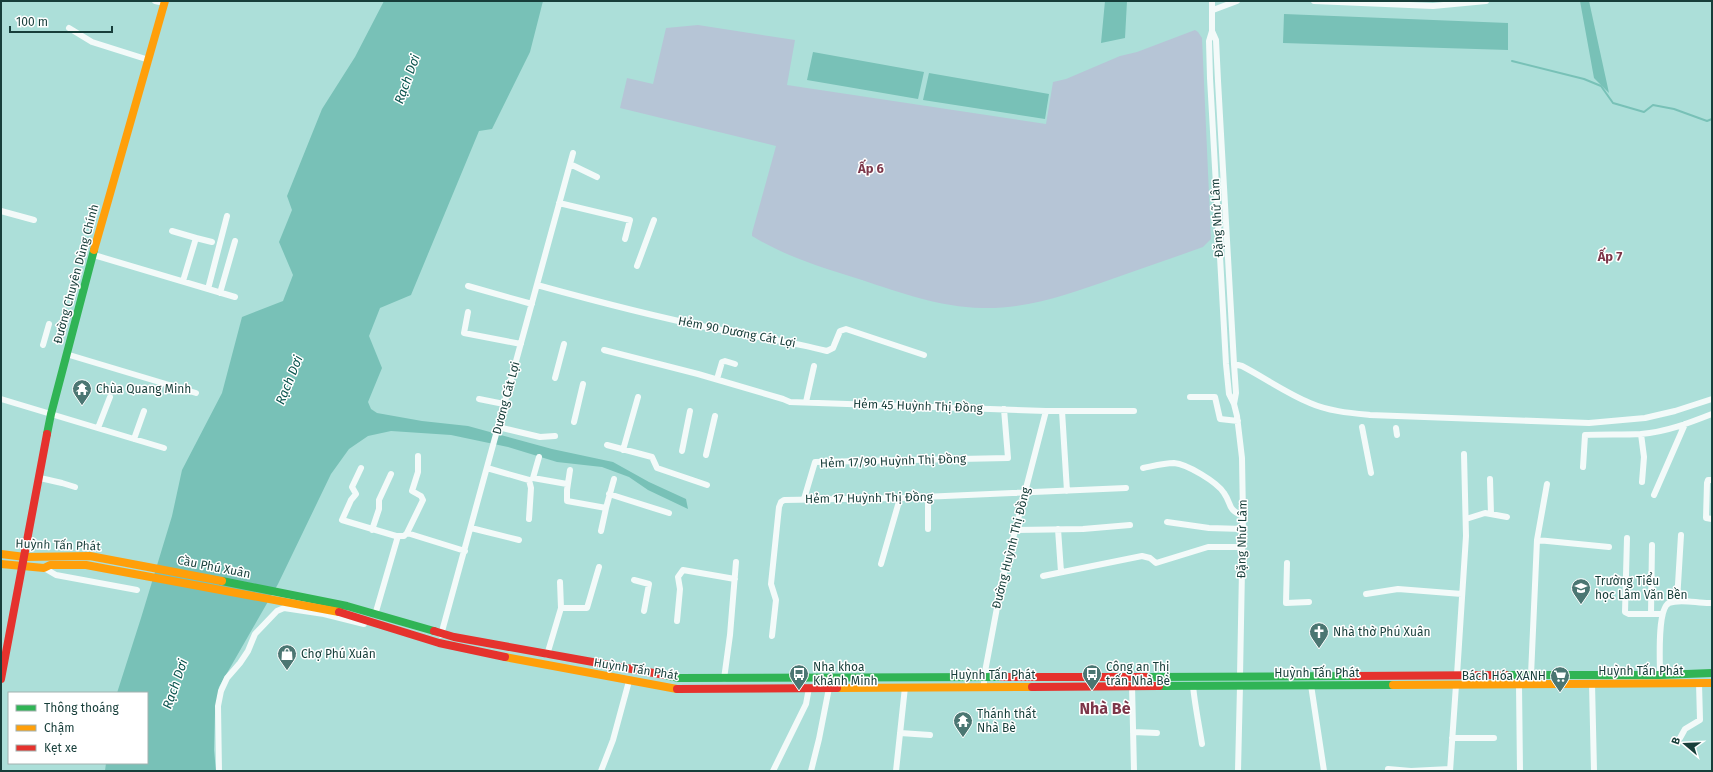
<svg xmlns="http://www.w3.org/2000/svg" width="1713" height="772" font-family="'Fira Sans',sans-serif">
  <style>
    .green { fill: #b6c5d6 }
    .water { fill: #78c1b7 }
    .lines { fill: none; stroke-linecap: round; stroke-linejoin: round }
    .stream { stroke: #78c1b7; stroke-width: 2 }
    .street { stroke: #f3faf9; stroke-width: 6 }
    .fast { stroke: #30b455; stroke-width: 8 }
    .slow { stroke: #ff9f0a; stroke-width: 8 }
    .jam { stroke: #e5322d; stroke-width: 8 }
    .labels { text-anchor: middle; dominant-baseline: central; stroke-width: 3; stroke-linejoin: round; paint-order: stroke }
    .street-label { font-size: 12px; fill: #173e3a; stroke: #fff }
    .poi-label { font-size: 12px; fill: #173e3a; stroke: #fff; text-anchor: start }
    .water-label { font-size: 13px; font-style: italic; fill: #0a544e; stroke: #fff }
    .neighbourhood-label { font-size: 13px; font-weight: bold; fill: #7d3649; stroke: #fff }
    .district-label { font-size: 16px; font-weight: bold; fill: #7d3649; stroke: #fff }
  </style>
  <rect width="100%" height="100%" fill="#acdfd9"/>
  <path class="green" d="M 698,25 L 795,40 L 787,85 L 1046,124 L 1053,82 L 1066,79 L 1120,56 L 1137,52 L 1195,30 L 1198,32 L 1202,38 L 1211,239 L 1203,247 C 1173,258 1142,268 1112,279 C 1069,294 1028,309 982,308 C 940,307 901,293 862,280 C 824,268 786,257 752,236 L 752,233 L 776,146 L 620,108 L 627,78 L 653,84 L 666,28 Z"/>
  <path class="water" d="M 384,1 L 543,1 L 530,52 L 492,129 L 479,131 L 411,295 L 380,308 L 369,336 L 382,368 L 368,402 L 371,409 L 377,413 L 422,421 L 468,426 L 552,449 L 613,462 L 649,482 L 686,499 L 688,509 L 648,490 L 629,477 L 602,467 L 557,462 L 508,447 L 451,435 L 391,431 L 368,436 L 349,449 L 331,474 L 278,584 L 219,687 L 215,713 L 214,750 L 216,771 L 105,771 L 106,763 L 147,763 L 147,693 L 117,693 L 141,618 L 172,516 L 182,470 L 222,393 L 242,317 L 283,301 L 293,275 L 279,242 L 292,210 L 287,196 L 322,109 L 355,57 Z
    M 1105,1 L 1127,1 L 1125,38 L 1101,43 Z
    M 1580,1 L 1589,1 L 1609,93 L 1594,78 Z
    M 1284,14 L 1508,23 L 1508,50 L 1283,43 Z
    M 813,52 L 924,72 L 918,99 L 807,80 Z
    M 929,73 L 1049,94 L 1045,119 L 923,100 Z"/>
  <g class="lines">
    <path class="stream" d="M 1512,61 L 1584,79 L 1601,86 L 1613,103 L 1644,112 L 1653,105 L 1674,109 L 1707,121 L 1712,119"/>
    <path class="street" d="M 155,1 L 165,3
      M 1212,1 L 1212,31 L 1209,41 L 1210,78 L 1226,364 L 1229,394 L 1234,404 L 1237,416 L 1242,458 L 1243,516 L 1240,676
      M 1314,1 L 1433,6 L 1486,1
      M 1213,10 L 1237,1
      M 69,28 L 92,42 L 149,60
      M 1212,31 L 1216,40 L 1218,81 L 1234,364 L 1236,393 L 1234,404
      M 570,164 L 597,177
      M 559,203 L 630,220 L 625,239
      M 1,211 L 34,220
      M 172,231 L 196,238
      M 94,255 L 235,297
      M 637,266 L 654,220
      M 183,281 L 196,238 L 212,242
      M 537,285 C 595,301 652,316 711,328 C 750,336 789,341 827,351 L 833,348 L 840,331 L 846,329 L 924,355
      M 468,286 L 532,304
      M 208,289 L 227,216
      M 220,293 L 235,241
      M 468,312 L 464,333 L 521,344
      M 43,345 L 49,324
      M 604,350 L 698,374 L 783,399 L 790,402 L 1046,411 L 1134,411
      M 66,354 L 196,393
      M 1234,364 L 1242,366 C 1265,378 1286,393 1310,403 C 1328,411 1350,413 1370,415 L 1589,423 L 1645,418 L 1675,411 L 1712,399
      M 555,378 L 564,344
      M 717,379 L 722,362 L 725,361 L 735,364
      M 1190,397 L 1215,397 L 1220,419 L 1238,421
      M 1,399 L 164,448
      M 479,399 L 504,404
      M 806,402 L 814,366
      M 1062,411 L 1067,491
      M 574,422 L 583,384
      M 498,427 L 540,437 L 555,436
      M 1362,427 L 1371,473
      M 98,428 L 110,397
      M 1396,428 L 1397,435
      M 1641,434 L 1644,457 L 1642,482
      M 134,439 L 144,411
      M 607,445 L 652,457 L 657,468 L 707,485
      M 623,450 L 638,397
      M 682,451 L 690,411
      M 706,455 L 715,416
      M 539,457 L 533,478 L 567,484
      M 1583,467 L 1585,435 C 1603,434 1622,435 1641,434 C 1666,432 1689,423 1712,414
      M 361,468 L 352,487 L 356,494 L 351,500 L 342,520 L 396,536 L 404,536 L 407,533 L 465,551
      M 487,468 L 529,480 L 531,488 L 529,519
      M 1143,468 C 1153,466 1164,463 1174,463 C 1187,464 1217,482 1224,493 C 1233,506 1226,508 1243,516
      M 570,470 L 567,490 L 567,501 L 606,508
      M 40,478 L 62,483 L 75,487
      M 1490,479 L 1491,514
      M 1712,480 L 1708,480 L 1707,483 L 1706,518 L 1712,519
      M 609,494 L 669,513
      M 1654,495 L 1685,424
      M 928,497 L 928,529
      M 804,499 L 815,462 L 1008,458 L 1004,409
      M 1466,519 L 1485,513 L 1507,517
      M 1167,522 L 1209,528 L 1243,529
      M 471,528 L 519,540
      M 1058,529 L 1061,572
      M 372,530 L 379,509 L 379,500 L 391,474
      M 1015,530 L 1083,529 L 1130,525
      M 601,531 L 606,508 L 614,479
      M 407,533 L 423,500 L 421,496 L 412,491 L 418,472 L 418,456
      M 1627,538 L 1625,612 L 1629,614 L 1662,614
      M 1537,540 L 1547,484
      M 1287,563 L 1286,603 L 1309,602
      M 881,564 L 900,498
      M 44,568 L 56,575 L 137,590
      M 1043,576 L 1142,556 L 1150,558 L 1156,563 L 1208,547 L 1242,547
      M 634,580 L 649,584 L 644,611
      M 560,582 L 561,608
      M 1366,594 L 1398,589 L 1462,594
      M 1677,601 L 1681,535
      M 1651,614 L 1652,545
      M 375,615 L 398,536
      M 677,621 L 680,589 L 678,577 L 683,570 L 735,579
      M 441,635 L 573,153
      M 772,636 L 776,600 L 771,584 L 779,507 L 781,502 L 784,500 L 900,498 L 1126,488
      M 547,655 L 561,608 L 587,608 L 599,567
      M 1457,675 L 1466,536 L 1464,454
      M 1531,675 L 1537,540 L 1609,547
      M 1660,675 C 1660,661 1657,609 1669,603 C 1681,598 1699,604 1712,603
      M 724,679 L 730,635 L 736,562
      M 1592,683 L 1594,771
      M 1132,685 L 1134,771
      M 1311,685 L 1324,771
      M 1519,685 L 1520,771
      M 1193,686 C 1195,706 1199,725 1202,744
      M 984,687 L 984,677 L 1002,581 L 1046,411
      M 1133,732 L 1157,733
      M 900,733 L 930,735
      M 1452,738 L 1494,738
      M 1680,738 L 1685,729 L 1700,720 L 1699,683
      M 1388,769 L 1411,771 L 1450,769
      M 219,771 L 218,706 L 221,691 L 227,678 L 240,663 L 248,651 L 255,634 L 277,611 L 284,608 L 324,614 L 364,624
      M 601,771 L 613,740 L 629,681
      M 773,771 L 806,704 L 809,688
      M 811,771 L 819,739 L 829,688
      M 896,771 L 905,687
      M 1238,771 L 1240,686
      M 1450,771 L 1456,685"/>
    <path class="fast" d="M 47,434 L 51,414 L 94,250
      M 222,581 L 347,606 L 434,631
      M 665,675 L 679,678 L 1002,677
      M 1506,675 L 1660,675 L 1712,673
      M 1146,677 L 1353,676
      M 1159,686 L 1393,685"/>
    <path class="slow" d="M 94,250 L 165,1
      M 1,554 L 25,557 L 90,556 L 222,581
      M 1,564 L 44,568 L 50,565 L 86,565 L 339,612
      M 505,657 L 677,689
      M 1393,685 L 1712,683
      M 837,688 L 1032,687"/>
    <path class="jam" d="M 339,612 L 439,643 L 505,657
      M 434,631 L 454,637 L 665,675
      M 1353,676 L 1506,675
      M 1002,677 L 1146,677
      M 1,679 L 47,434
      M 1032,687 L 1159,686
      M 677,689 L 837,688"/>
  </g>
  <defs>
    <symbol id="temple-pin" viewBox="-11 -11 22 30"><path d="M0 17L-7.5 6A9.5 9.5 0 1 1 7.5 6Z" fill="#4b7672" stroke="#fff"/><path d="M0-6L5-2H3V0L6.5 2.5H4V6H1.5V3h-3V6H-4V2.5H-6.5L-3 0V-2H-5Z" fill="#fff"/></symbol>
    <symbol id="school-pin" viewBox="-11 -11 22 30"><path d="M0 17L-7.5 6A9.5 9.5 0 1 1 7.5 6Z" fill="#4b7672" stroke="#fff"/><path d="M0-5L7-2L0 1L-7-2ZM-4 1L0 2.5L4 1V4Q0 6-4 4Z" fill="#fff"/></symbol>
    <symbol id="church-pin" viewBox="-11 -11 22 30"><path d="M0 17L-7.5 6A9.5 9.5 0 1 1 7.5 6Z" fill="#4b7672" stroke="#fff"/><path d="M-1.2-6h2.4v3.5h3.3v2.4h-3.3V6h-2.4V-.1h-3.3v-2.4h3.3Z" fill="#fff"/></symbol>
    <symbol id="shop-pin" viewBox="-11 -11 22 30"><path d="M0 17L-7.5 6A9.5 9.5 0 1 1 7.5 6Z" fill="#4b7672" stroke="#fff"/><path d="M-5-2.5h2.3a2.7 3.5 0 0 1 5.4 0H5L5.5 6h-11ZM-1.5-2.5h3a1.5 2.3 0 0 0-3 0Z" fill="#fff"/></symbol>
    <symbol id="bus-pin" viewBox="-11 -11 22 30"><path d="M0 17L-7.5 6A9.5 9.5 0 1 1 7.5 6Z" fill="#4b7672" stroke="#fff"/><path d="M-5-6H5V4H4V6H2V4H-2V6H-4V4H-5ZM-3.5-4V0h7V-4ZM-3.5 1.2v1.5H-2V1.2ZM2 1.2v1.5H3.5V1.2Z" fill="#fff"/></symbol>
    <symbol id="supermarket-pin" viewBox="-11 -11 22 30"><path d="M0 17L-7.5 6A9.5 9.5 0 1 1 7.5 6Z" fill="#4b7672" stroke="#fff"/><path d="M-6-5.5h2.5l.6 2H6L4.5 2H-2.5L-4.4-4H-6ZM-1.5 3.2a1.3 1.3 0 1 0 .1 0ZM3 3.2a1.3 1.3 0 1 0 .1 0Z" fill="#fff"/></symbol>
  </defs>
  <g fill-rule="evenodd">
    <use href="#temple-pin" x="71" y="378" width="22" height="30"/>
    <use href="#school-pin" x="1570" y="577" width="22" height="30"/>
    <use href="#church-pin" x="1308" y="621" width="22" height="30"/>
    <use href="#shop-pin" x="276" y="643" width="22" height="30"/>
    <use href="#bus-pin" x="788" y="663" width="22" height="30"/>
    <use href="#bus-pin" x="1081" y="663" width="22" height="30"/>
    <use href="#supermarket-pin" x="1549" y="665" width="22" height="30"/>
    <use href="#temple-pin" x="952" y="710" width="22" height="30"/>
  </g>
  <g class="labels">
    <g class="street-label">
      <text transform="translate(1217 218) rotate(-93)">Đặng Nhữ Lâm</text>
      <text transform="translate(76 274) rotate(-75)">Đường Chuyên Dùng Chính</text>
      <text transform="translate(737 332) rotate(11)">Hẻm 90 Dương Cát Lợi</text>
      <text transform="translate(506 398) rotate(-75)">Dương Cát Lợi</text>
      <text transform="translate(918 406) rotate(2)">Hẻm 45 Huỳnh Thị Đồng</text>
      <text transform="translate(893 461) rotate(-2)">Hẻm 17/90 Huỳnh Thị Đồng</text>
      <text transform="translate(869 498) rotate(-1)">Hẻm 17 Huỳnh Thị Đồng</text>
      <text transform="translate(1242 539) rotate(-89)">Đặng Nhữ Lâm</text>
      <text transform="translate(58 545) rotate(2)">Huỳnh Tấn Phát</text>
      <text transform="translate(1011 548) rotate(-76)">Đường Huỳnh Thị Đồng</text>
      <text transform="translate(214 567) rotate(11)">Cầu Phú Xuân</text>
      <text transform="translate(636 669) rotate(9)">Huỳnh Tấn Phát</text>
      <text x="1641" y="671">Huỳnh Tấn Phát</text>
      <text x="1317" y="673">Huỳnh Tấn Phát</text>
      <text x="993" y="675">Huỳnh Tấn Phát</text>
    </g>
    <g class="poi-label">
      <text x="96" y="389">Chùa Quang Minh</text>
      <text x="1595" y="581">Trường Tiểu<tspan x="1595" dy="14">học Lâm Văn Bền</tspan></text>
      <text x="1333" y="632">Nhà thờ Phú Xuân</text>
      <text x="301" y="654">Chợ Phú Xuân</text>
      <text x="813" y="667">Nha khoa<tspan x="813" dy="14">Khánh Minh</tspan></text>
      <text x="1106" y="667">Công an Thị<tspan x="1106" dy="14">trấn Nhà Bè</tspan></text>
      <text x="1546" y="676" text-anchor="end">Bách Hóa XANH</text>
      <text x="977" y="714">Thánh thất<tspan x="977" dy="14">Nhà Bè</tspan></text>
    </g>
    <g class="water-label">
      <text transform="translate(407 79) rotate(-70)">Rạch Dơi</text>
      <text transform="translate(289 380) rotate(-68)">Rạch Dơi</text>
      <text transform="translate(175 684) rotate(-71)">Rạch Dơi</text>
    </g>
    <g class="neighbourhood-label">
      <text x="871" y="168">Ấp 6</text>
      <text x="1610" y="256">Ấp 7</text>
    </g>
    <g class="district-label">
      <text x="1105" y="708">Nhà Bè</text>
    </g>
  </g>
  <rect width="1713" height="772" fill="none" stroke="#173e3a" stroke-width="4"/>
  <rect x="8" y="692" width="140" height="72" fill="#ffffff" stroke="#a2b2b0"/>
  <rect x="16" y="705" width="20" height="6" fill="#30b455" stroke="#a2b2b0"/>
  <text x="44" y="712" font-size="12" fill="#173e3a">Thông thoáng</text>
  <rect x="16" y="725" width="20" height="6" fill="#ff9f0a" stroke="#a2b2b0"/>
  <text x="44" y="732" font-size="12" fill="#173e3a">Chậm</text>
  <rect x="16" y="745" width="20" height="6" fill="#e5322d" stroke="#a2b2b0"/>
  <text x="44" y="752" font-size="12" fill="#173e3a">Kẹt xe</text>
  <g transform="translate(1685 744) rotate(289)" stroke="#ffffff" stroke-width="3" paint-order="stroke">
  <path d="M0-3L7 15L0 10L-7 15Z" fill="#173e3a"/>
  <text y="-6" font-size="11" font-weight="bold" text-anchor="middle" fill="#173e3a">B</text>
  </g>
  <path d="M10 26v6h102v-6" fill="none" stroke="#173e3a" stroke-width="2"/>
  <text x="16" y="26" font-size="12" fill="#173e3a" stroke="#ffffff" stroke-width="3" paint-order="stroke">100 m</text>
</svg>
